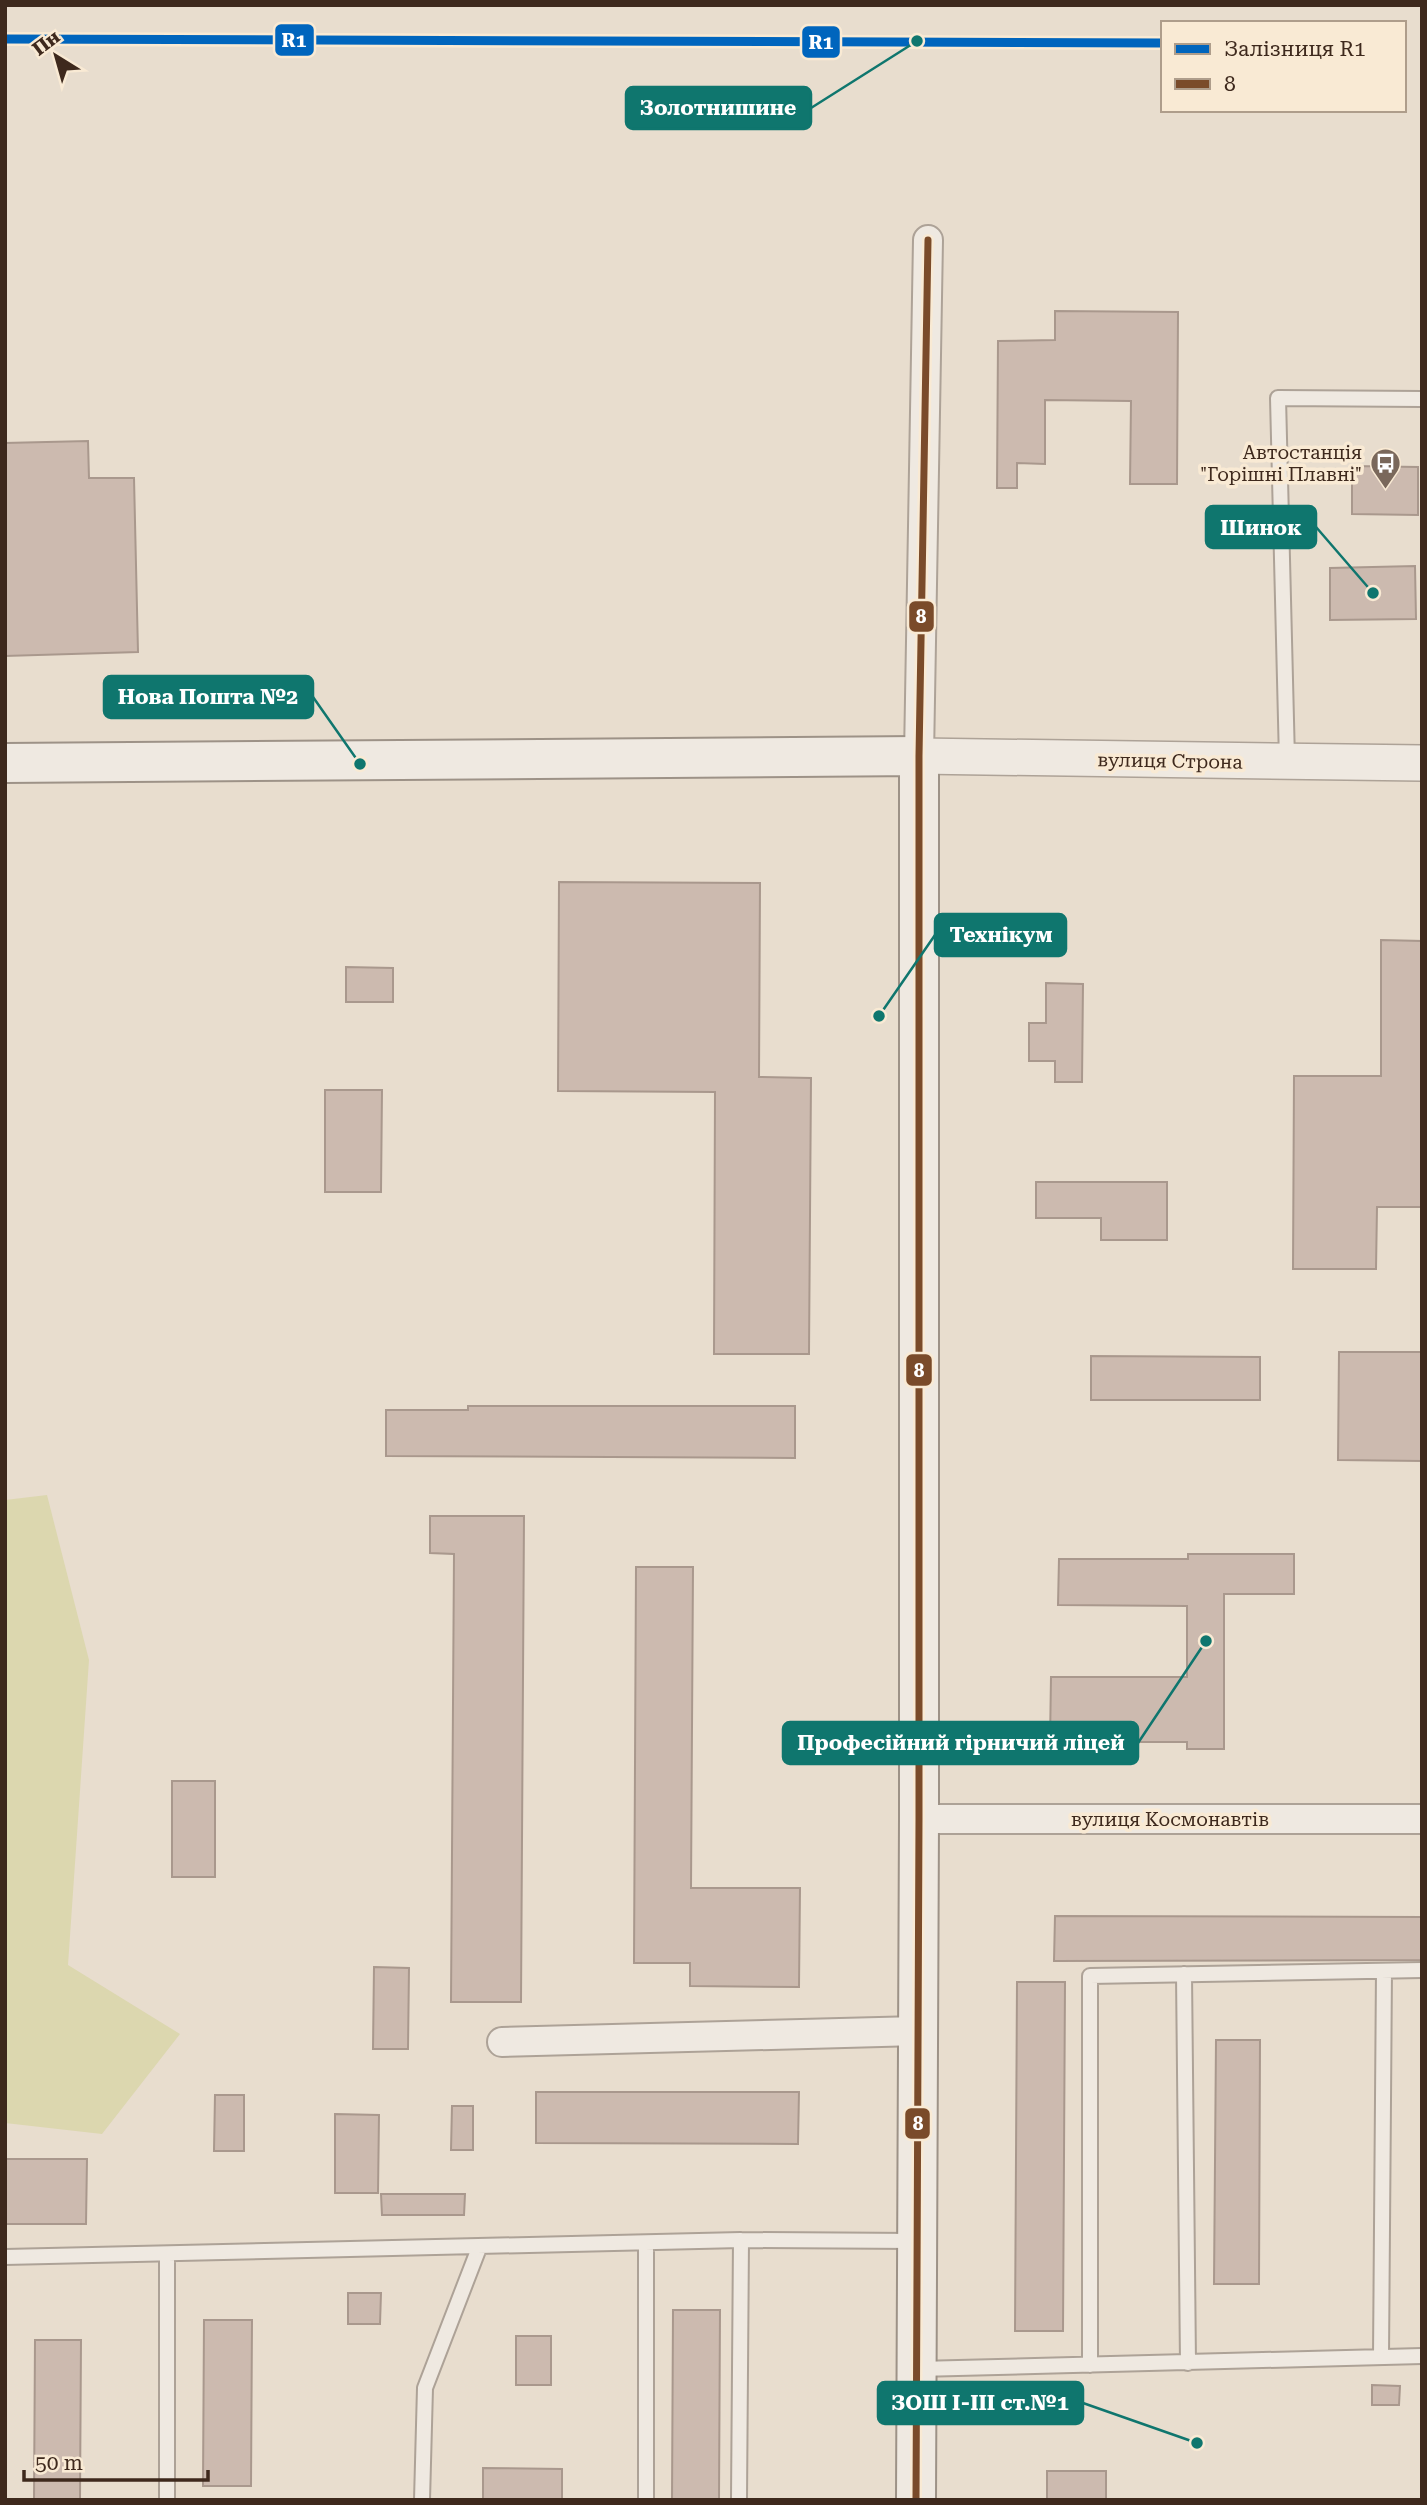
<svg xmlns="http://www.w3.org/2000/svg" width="1427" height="2505" font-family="'Roboto Serif',serif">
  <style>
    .green { fill: #dcd7af }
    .building { fill: #ccbaaf; stroke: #a9988d; stroke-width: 2 }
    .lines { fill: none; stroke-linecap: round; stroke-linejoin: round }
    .service-casing { stroke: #ada297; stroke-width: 18 }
    .minor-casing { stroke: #ada297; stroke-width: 32 }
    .tertiary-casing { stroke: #ada297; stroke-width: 38 }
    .secondary-casing { stroke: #9d9287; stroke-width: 42 }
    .service { stroke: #efe9e1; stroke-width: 14 }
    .minor { stroke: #efe9e1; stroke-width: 28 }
    .tertiary { stroke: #efe9e1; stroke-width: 35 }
    .secondary { stroke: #efe9e1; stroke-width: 38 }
    .bus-1-casing { stroke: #f9ead4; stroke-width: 12 }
    .bus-1 { stroke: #7a4b2a; stroke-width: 7 }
    .rail-1-casing { stroke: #f9ead4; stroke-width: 14 }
    .rail-1 { stroke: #0065bd; stroke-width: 9 }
    .labels { text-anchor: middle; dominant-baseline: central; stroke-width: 7; stroke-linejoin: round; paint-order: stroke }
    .poi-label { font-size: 19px; fill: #3e291d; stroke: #f9ead4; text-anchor: end }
    .street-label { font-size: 19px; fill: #3e291d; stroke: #f9ead4 }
    .leader { fill: none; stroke: #0f766e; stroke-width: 2.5 }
    .callout-dot { fill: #0f766e; stroke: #f9ead4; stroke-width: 2.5 }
    .callout { fill: #0f766e; stroke: #0f766e; stroke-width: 2.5 }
    .callout-label { font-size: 21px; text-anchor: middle; font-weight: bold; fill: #fff }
    .line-badge { stroke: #f9ead4; stroke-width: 2.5 }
    .badge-label { font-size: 19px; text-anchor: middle; font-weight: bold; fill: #fff }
  </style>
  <rect width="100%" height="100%" fill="#e8ddce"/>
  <path class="green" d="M 47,1495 L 89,1660 L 68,1965 L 180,2034 L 102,2134 L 5,2123 L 5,1500 Z"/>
  <path class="building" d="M 1055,311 L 1178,312 L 1177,484 L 1130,484 L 1131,401 L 1045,400 L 1045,464 L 1017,463 L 1017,488 L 997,488 L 998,341 L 1055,340 Z
    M 88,441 L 89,478 L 134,478 L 138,652 L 5,656 L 5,443 Z
    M 1352,466 L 1418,467 L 1418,515 L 1352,514 Z
    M 1415,566 L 1416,619 L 1330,620 L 1330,568 Z
    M 559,882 L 760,883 L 759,1077 L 811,1078 L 809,1354 L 714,1354 L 715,1092 L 558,1091 Z
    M 1381,940 L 1422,941 L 1422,1207 L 1377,1207 L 1376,1269 L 1293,1269 L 1294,1076 L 1381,1076 Z
    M 346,967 L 393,968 L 393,1002 L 346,1002 Z
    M 1046,983 L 1083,984 L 1082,1082 L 1055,1082 L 1055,1061 L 1029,1061 L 1029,1023 L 1046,1023 Z
    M 325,1090 L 382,1090 L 381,1192 L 325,1192 Z
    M 1036,1182 L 1167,1182 L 1167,1240 L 1101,1240 L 1101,1218 L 1036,1218 Z
    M 1339,1352 L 1422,1352 L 1422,1461 L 1338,1460 Z
    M 1091,1356 L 1260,1357 L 1260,1400 L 1091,1400 Z
    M 468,1406 L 795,1406 L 795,1458 L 386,1456 L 386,1410 L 468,1410 Z
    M 430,1516 L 524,1516 L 521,2002 L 451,2002 L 454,1554 L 430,1553 Z
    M 1188,1554 L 1294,1554 L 1294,1594 L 1224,1594 L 1224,1749 L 1187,1749 L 1187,1742 L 1050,1742 L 1051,1677 L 1187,1677 L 1187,1606 L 1058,1605 L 1059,1559 L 1188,1559 Z
    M 636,1567 L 693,1567 L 691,1888 L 800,1888 L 799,1987 L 690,1986 L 690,1963 L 634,1963 Z
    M 172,1781 L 215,1781 L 215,1877 L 172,1877 Z
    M 1055,1916 L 1422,1917 L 1422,1960 L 1054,1961 Z
    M 374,1967 L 409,1968 L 408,2049 L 373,2049 Z
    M 1017,1982 L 1065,1982 L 1063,2331 L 1015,2331 Z
    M 1216,2040 L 1260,2040 L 1259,2284 L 1214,2284 Z
    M 536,2092 L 799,2092 L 798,2144 L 536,2143 Z
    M 215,2095 L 244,2095 L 244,2151 L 214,2151 Z
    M 452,2106 L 473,2106 L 473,2150 L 451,2150 Z
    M 335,2114 L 379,2115 L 378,2193 L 335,2193 Z
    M 5,2159 L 87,2159 L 86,2224 L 5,2224 Z
    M 381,2194 L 465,2194 L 464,2215 L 382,2215 Z
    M 348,2293 L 381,2293 L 380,2324 L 348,2324 Z
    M 673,2310 L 720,2310 L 719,2500 L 672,2500 Z
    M 204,2320 L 252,2320 L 251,2486 L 203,2486 Z
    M 516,2336 L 551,2336 L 551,2385 L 516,2385 Z
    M 35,2340 L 81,2340 L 80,2500 L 34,2500 Z
    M 1372,2385 L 1400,2386 L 1399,2405 L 1372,2405 Z
    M 483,2468 L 562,2469 L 562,2500 L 483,2500 Z
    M 1047,2471 L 1106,2471 L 1106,2500 L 1047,2500 Z"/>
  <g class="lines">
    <defs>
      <path id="service" d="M 1287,760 L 1278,398 L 1422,399
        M 1184,1974 L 1188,2363
        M 646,2243 L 646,2500
        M 5,2257 L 741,2240 L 916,2241
        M 1381,2357 L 1384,1971
        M 1090,2365 L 1090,1976 L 1422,1970
        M 918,2369 L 1422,2356
        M 167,2500 L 167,2254
        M 422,2500 L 425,2388 L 479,2248
        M 739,2500 L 741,2240"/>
      <path id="minor" d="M 919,756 L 928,240
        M 919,1819 L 1422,1819
        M 502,2042 L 918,2031"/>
      <path id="tertiary" d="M 919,756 L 1422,763"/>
      <path id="secondary" d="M 5,763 L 919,756 L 919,1819 L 916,2500"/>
    </defs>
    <use href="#service" class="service-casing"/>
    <use href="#minor" class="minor-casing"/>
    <use href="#tertiary" class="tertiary-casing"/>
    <use href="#secondary" class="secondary-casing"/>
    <use href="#service" class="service"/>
    <use href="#minor" class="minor"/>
    <use href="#tertiary" class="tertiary"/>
    <use href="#secondary" class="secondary"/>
    <defs>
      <path id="bus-1" d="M 916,2500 L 919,1819 L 919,756 L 928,240"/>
    </defs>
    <use href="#bus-1" class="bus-1-casing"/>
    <use href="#bus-1" class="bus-1"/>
    <defs>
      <path id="rail-1" d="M 5,39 L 1163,43"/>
    </defs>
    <use href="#rail-1" class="rail-1-casing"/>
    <use href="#rail-1" class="rail-1"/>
  </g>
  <defs>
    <symbol id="bus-pin" viewBox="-11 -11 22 30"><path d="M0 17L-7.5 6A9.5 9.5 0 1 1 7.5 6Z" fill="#7a685b" stroke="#f9ead4"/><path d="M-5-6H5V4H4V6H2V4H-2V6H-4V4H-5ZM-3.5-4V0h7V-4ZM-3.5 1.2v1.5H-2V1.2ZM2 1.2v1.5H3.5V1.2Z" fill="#fff"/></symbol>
  </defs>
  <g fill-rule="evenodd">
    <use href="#bus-pin" x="1368" y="446" width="35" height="47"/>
  </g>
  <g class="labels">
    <g class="poi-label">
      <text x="1362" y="452">Автостанція<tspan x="1362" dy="22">"Горішні Плавні"</tspan></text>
    </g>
    <g class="street-label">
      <text transform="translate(1170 761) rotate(1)">вулиця Строна</text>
      <text x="1170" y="1819">вулиця Космонавтів</text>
    </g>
  </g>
  <path class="leader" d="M917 41L811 108M1373 593L1316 527M360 764L313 697M879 1016L935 935M1206 1641L1138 1743M1197 2443L1083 2403"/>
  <g class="callout-dot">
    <circle cx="917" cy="41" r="7"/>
    <circle cx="1373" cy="593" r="7"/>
    <circle cx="360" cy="764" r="7"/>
    <circle cx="879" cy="1016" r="7"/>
    <circle cx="1206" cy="1641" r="7"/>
    <circle cx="1197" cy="2443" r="7"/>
  </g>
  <g class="callout">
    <rect x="626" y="87" width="185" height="42" rx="7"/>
    <rect x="1206" y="506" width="110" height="42" rx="7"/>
    <rect x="104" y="676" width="209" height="42" rx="7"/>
    <rect x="935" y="914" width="131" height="42" rx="7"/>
    <rect x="783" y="1722" width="355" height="42" rx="7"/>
    <rect x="878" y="2382" width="205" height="42" rx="7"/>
  </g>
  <g class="callout-label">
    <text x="718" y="115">Золотнишине</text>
    <text x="1261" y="535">Шинок</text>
    <text x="208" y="704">Нова Пошта №2</text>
    <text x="1001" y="942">Технікум</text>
    <text x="961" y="1750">Професійний гірничий ліцей</text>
    <text x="980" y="2410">ЗОШ I-III ст.№1</text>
  </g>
  <g class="line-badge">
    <rect x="274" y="23" width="41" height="34" rx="7" fill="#0065bd"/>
    <rect x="801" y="25" width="40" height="34" rx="7" fill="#0065bd"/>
    <rect x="908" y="600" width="27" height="33" rx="7" fill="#7a4b2a"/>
    <rect x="905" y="1353" width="28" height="34" rx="7" fill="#7a4b2a"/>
    <rect x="904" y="2107" width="27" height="33" rx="7" fill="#7a4b2a"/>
  </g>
  <g class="badge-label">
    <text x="294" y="47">R1</text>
    <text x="821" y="49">R1</text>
    <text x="921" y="623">8</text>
    <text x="919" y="1377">8</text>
    <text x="918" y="2130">8</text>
  </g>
  <rect width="1427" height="2505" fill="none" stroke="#3e291d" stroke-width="14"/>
  <rect x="1161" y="21" width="245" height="91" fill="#f9ead4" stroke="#ae9d8b" stroke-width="2"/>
  <rect x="1175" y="44" width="35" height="10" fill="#0065bd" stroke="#ae9d8b" stroke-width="2"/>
  <text x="1224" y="56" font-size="21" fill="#3e291d">Залізниця R1</text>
  <rect x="1175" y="79" width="35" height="10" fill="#7a4b2a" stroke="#ae9d8b" stroke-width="2"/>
  <text x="1224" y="91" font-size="21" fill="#3e291d">8</text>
  <g transform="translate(56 56) rotate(323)" stroke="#f9ead4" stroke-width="5" paint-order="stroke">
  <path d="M0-5L12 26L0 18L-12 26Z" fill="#3e291d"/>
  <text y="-10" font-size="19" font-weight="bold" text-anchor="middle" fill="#3e291d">Пн</text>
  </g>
  <path d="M24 2470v10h184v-10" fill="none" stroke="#3e291d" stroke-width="3.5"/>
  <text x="35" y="2470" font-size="21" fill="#3e291d" stroke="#f9ead4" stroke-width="5" paint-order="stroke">50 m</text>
</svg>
